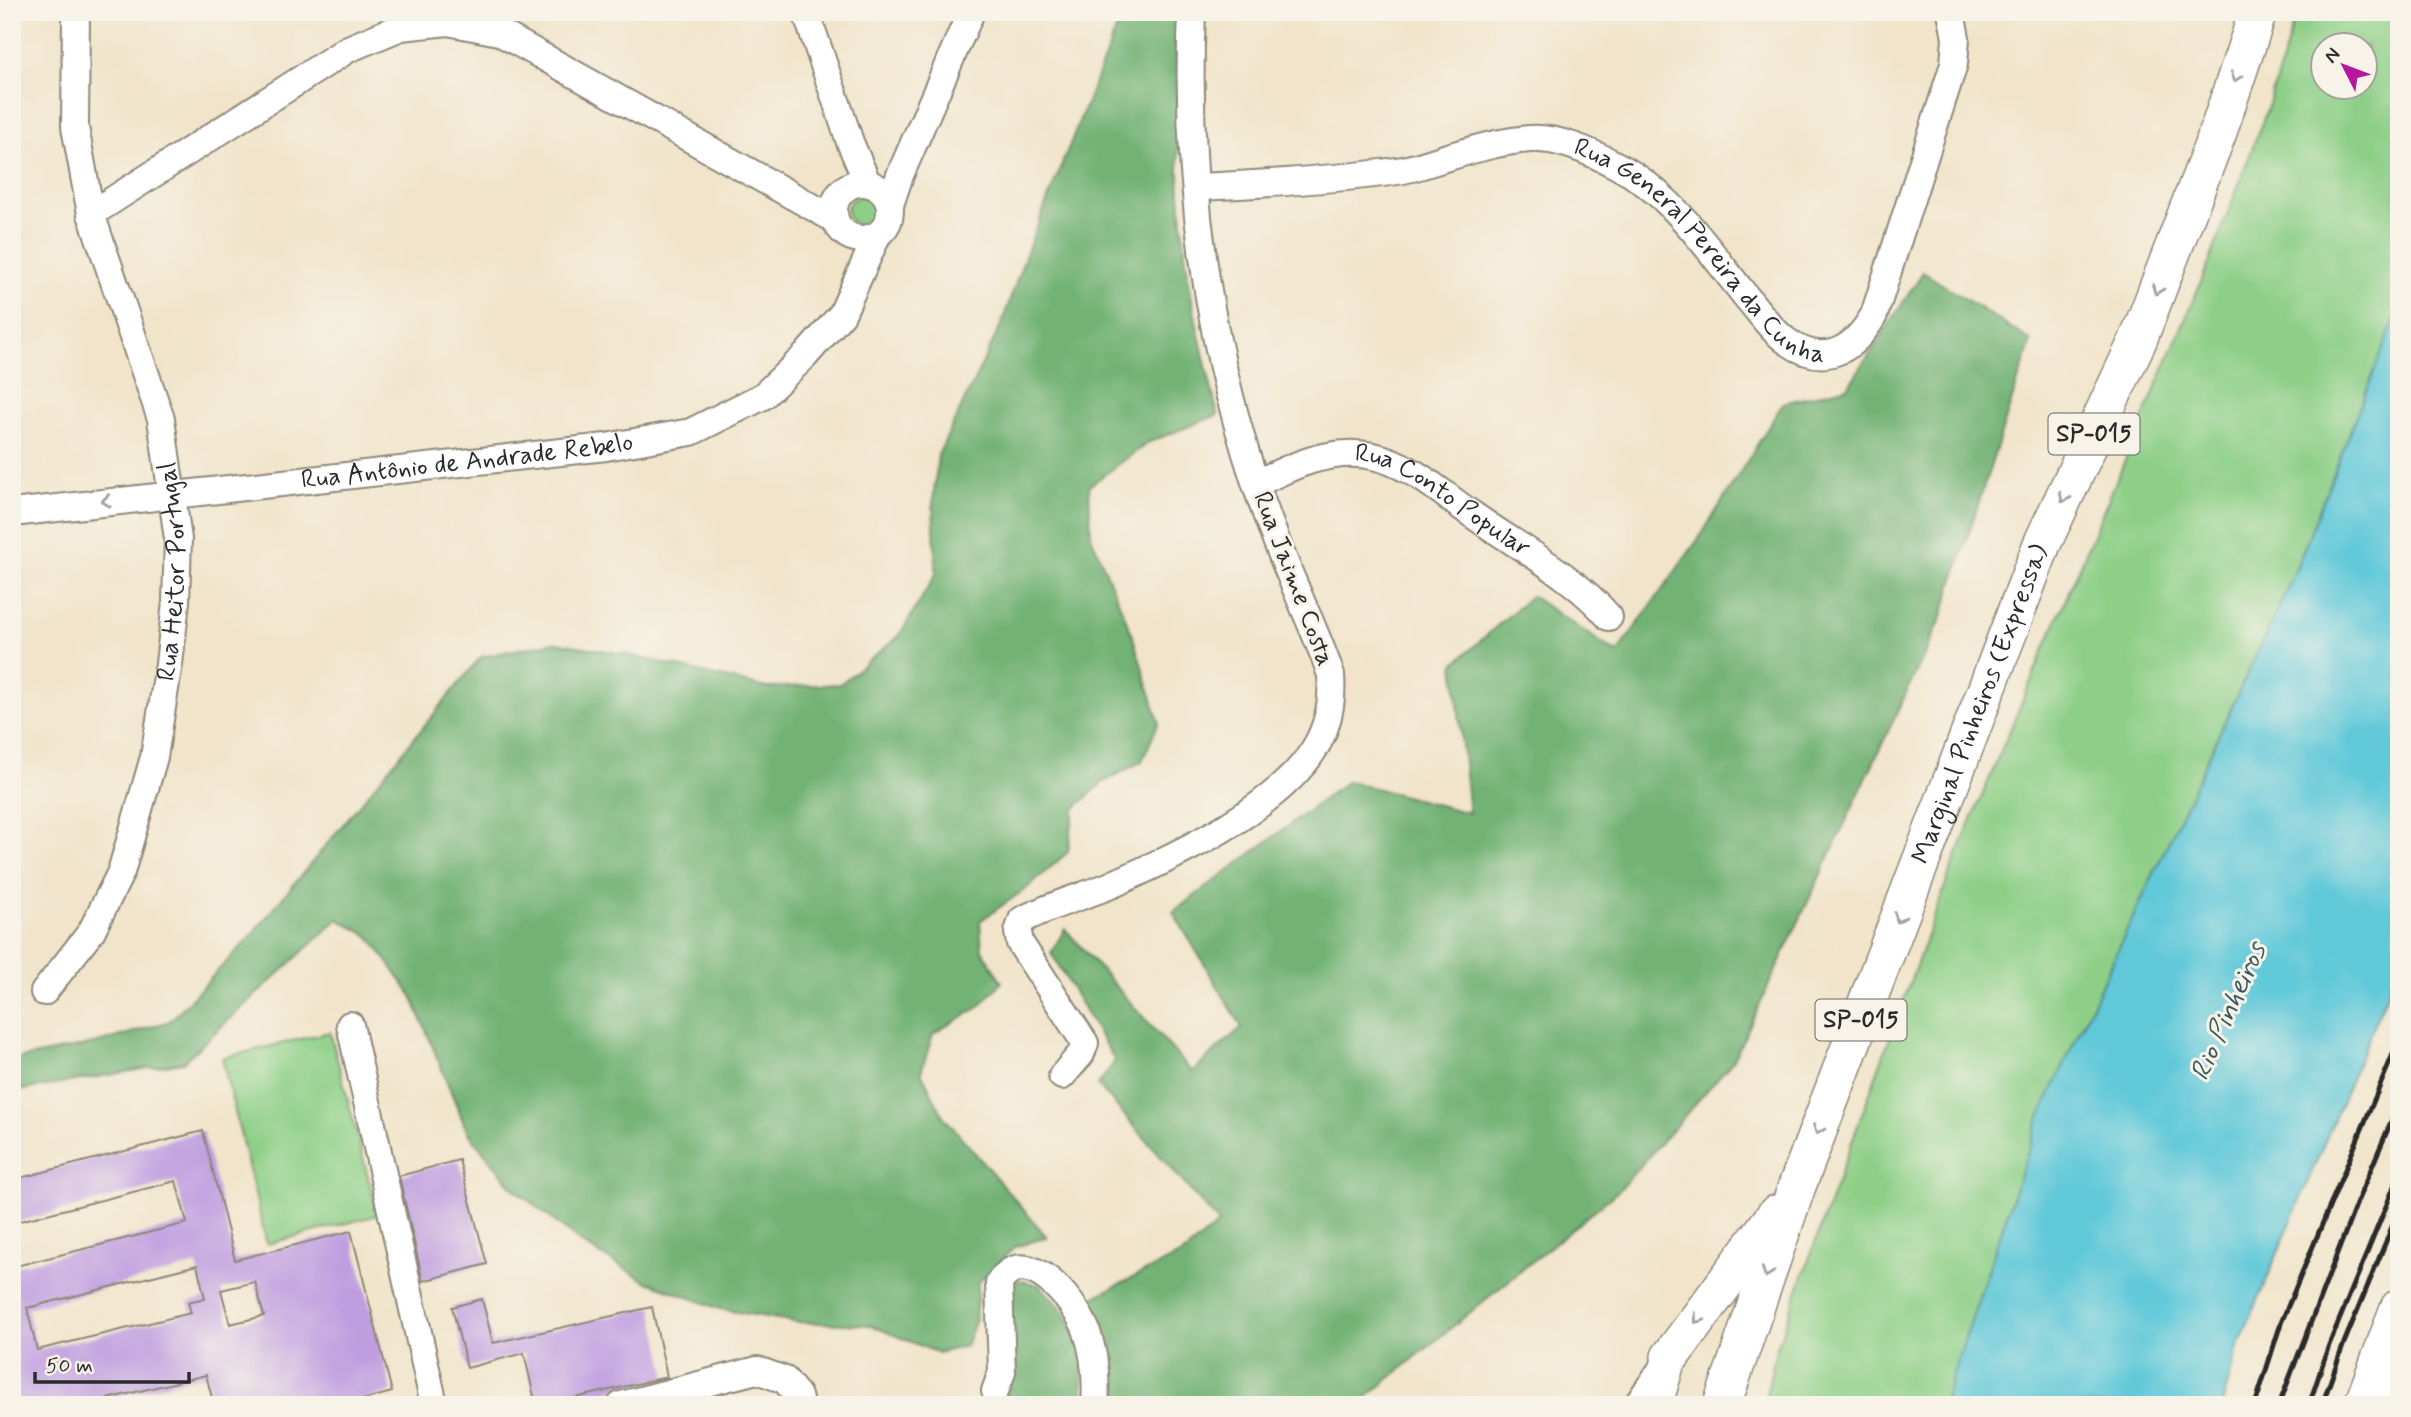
<svg xmlns="http://www.w3.org/2000/svg" width="2411" height="1417" font-family="Mynerve,sans-serif">
  <style>
    .green { fill: #8dcf87; stroke: #5c7d59; stroke-width: 2; fill-rule: evenodd }
    .forest { fill: #72b274; stroke: #4e6e50; stroke-width: 2 }
    .water { fill: #5ec8d9; stroke: #447a82; stroke-width: 2 }
    .building { fill: #bf9de0; fill-rule: evenodd }
    .lines { fill: none; stroke-linecap: round; stroke-linejoin: round }
    .minor-casing { stroke: #8e887a; stroke-width: 30 }
    .major-casing { stroke: #8e887a; stroke-width: 35 }
    .highway-casing { stroke: #8e887a; stroke-width: 40 }
    .minor { stroke: #fff; stroke-width: 26 }
    .major { stroke: #fff; stroke-width: 32 }
    .highway { stroke: #fff; stroke-width: 37 }
    .rail { stroke: #2b2b2b; stroke-width: 5 }
    .oneway { stroke: #a0a0a0 }
    .labels { text-anchor: middle; dominant-baseline: central; stroke-width: 6; stroke-linejoin: round; paint-order: stroke }
    .shield { fill: #f7f3e8; stroke: #686764; stroke-width: 2 }
    .shield-label { font-size: 24px; font-weight: bold; fill: #2b2b2b }
    .street-label { font-size: 26px; fill: #2b2b2b; stroke: #f7f3e8 }
    .water-label { font-size: 28px; font-style: italic; fill: #3a5a5f; stroke: #f7f3e8 }
  </style>
  <rect width="100%" height="100%" fill="#f7f3e8"/>
  <filter id="ink" filterUnits="userSpaceOnUse"><feTurbulence type="fractalNoise" baseFrequency=".0143" numOctaves="2"/><feDisplacementMap in="SourceGraphic" scale="14" xChannelSelector="R" yChannelSelector="G"/><feConvolveMatrix kernelMatrix="1 2 1 2 8 2 1 2 1" color-interpolation-filters="sRGB"/></filter>
  <filter id="wash" filterUnits="userSpaceOnUse"><feTurbulence type="fractalNoise" baseFrequency=".00686" numOctaves="4" result="noise"/><feDisplacementMap in="SourceGraphic" scale="28" xChannelSelector="R" yChannelSelector="G"/><feGaussianBlur stdDeviation="1.57" result="paint"/><feColorMatrix in="noise" values="0 0 0 0 0 0 0 0 0 0 0 0 0 0 0 0 0 1.4 0 .05"/><feComposite in="paint" operator="in"/></filter>
  <g filter="url(#wash)">
    <rect width="100%" height="100%" fill="#f1e4ca"/>
    <path class="green" d="M 2297,12 L 2399,12 L 2399,309 L 2291,581 L 2040,1116 L 1943,1405 L 1764,1405 L 1776,1350 L 1955,859 L 2207,268 L 2269,104 ZM 2324,46 L 2366,46 L 2366,88 L 2324,88 Z
      M847 211a15 15 0 1 1 30 0a15 15 0 1 1-30 0Z
      M 330,1032 L 378,1215 L 267,1244 L 222,1058 Z"/>
    <path class="forest" d="M 1123,12 L 1177,12 C 1177,85 1176,159 1183,232 C 1188,294 1203,355 1218,415 L 1149,442 L 1089,486 L 1091,536 L 1132,634 L 1159,722 L 1142,761 L 1102,783 L 1074,809 L 1068,852 L 1027,888 L 980,921 L 982,950 L 1002,982 L 979,1007 L 933,1034 L 921,1072 L 943,1116 L 1047,1237 L 1015,1247 L 978,1283 L 975,1322 L 966,1346 L 938,1353 L 870,1325 L 795,1322 L 720,1309 L 648,1282 L 584,1245 L 513,1188 L 467,1131 L 412,996 L 369,936 L 338,919 L 183,1062 L 12,1092 L 12,1060 L 98,1043 L 170,1021 L 252,935 L 481,657 L 554,642 L 625,654 L 767,688 L 840,684 L 899,636 L 936,574 L 933,501 L 938,455 L 1002,323 L 1026,254 Z
      M 1923,272 L 2031,341 L 1941,619 L 1733,1061 L 1618,1191 L 1357,1405 L 1097,1405 L 1091,1298 L 1184,1253 L 1219,1223 L 1098,1085 L 1115,1061 L 1051,953 L 1065,929 L 1192,1072 L 1242,1027 L 1173,912 L 1348,781 L 1469,813 L 1454,664 L 1531,596 L 1617,653 L 1702,534 L 1783,403 L 1848,387 Z
      M 1018,1280 L 1039,1285 L 1066,1313 L 1081,1351 L 1084,1405 L 999,1405 L 1009,1388 L 1010,1286 Z"/>
    <path class="water" d="M 2399,309 L 2399,965 L 2237,1350 L 2222,1405 L 1943,1405 L 2040,1116 L 2291,581 Z"/>
    <g id="blocks">
      <path class="building" d="M 203,1131 L 235,1260 L 351,1231 L 392,1392 L 344,1405 L 214,1405 L 206,1375 L 82,1405 L 12,1405 L 12,1267 L 187,1223 L 176,1181 L 12,1223 L 12,1180 ZM 197,1265 L 205,1298 L 188,1302 L 191,1313 L 37,1350 L 27,1308 ZM 255,1282 L 264,1316 L 230,1324 L 221,1290 Z
        M 459,1160 L 487,1264 L 423,1281 L 399,1176 Z
        M 482,1299 L 493,1343 L 652,1307 L 667,1377 L 544,1405 L 536,1405 L 524,1353 L 467,1368 L 452,1307 Z"/>
    </g>
  </g>
  <g filter="url(#ink)">
    <use href="#blocks" fill-opacity="0" stroke="#8e887a" stroke-width="2"/>
    <g class="lines">
      <defs>
        <g id="minor">
          <path d="M 806,12 L 850,142 L 867,182"/>
          <circle cx="862" cy="211" r="28"/>
          <path id="s1" d="M 1197,187 C 1264,184 1331,180 1397,171 C 1414,169 1431,162 1448,157 C 1475,149 1502,141 1530,139 C 1558,137 1591,152 1616,165 C 1672,193 1709,251 1748,299 C 1760,313 1772,331 1788,342 C 1825,368 1854,350 1874,315 L 1954,64 L 1956,38 L 1951,12"/>
          <path d="M 890,205 L 900,175 L 971,12"/>
          <path d="M 91,214 L 348,49 L 401,27 L 448,22 L 499,32 L 834,219"/>
          <path id="s2" d="M 1256,484 C 1291,466 1332,447 1373,456 C 1411,464 1442,494 1473,515 C 1518,547 1573,575 1609,617"/>
          <path id="s3" d="M 12,513 L 606,447 L 691,432 L 763,396 L 805,356 L 842,314 L 877,236"/>
          <path id="s4" d="M 44,992 L 91,932 L 121,872 L 154,757 L 169,664 L 176,602 L 178,539 L 161,419 L 91,214 L 75,127 L 76,12"/>
          <path d="M 350,1025 L 433,1400"/>
          <path d="M 1062,1076 L 1081,1054 L 1085,1043 L 1020,943 L 1018,932 L 1022,920 C 1050,905 1082,897 1111,885 C 1174,857 1275,810 1313,751 C 1328,728 1333,701 1331,675 C 1322,648 1310,622 1299,596 C 1283,559 1268,521 1255,482 C 1205,331 1185,171 1192,12"/>
          <path d="M 995,1391 L 1002,1372 L 999,1283 C 1026,1240 1075,1302 1086,1329 C 1095,1354 1097,1379 1095,1405"/>
          <path d="M 621,1405 L 757,1370 L 785,1380 L 798,1396 L 800,1405"/>
          <path d="M 1637,1405 L 1661,1370"/>
        </g>
        <path id="major" d="M 1656,1405 L 1670,1357"/>
        <g id="highway">
          <path d="M 1670,1357 L 1776,1214"/>
          <path id="s5" d="M 1722,1405 L 1797,1186 L 2042,544 L 2138,340 L 2218,132 L 2258,12"/>
          <path d="M 2363,1405 L 2399,1308"/>
          <path d="M 2391,1405 L 2399,1389"/>
        </g>
      </defs>
      <use href="#minor" class="minor-casing"/>
      <use href="#major" class="major-casing"/>
      <use href="#highway" class="highway-casing"/>
      <use href="#minor" class="minor"/>
      <use href="#major" class="major"/>
      <use href="#highway" class="highway"/>
      <path class="rail" d="M 2255,1405 L 2281,1323 L 2399,1040
        M 2279,1405 L 2357,1202 L 2399,1103
        M 2309,1405 L 2329,1345 L 2399,1175
        M 2322,1405 L 2344,1343 L 2399,1210"/>
    </g>
    <defs><path id="oneway-chevron" d="M-2-3.5L2.5 0L-2 3.5" fill="none" stroke-width="1.6" stroke-linecap="round" stroke-linejoin="round" transform="scale(1.75)"/></defs>
    <g class="oneway">
      <use href="#oneway-chevron" transform="translate(2236 77) rotate(109)"/>
      <use href="#oneway-chevron" transform="translate(2157 290) rotate(111)"/>
      <use href="#oneway-chevron" transform="translate(2064 498) rotate(115)"/>
      <use href="#oneway-chevron" transform="translate(106 501) rotate(173)"/>
      <use href="#oneway-chevron" transform="translate(1899 918) rotate(111)"/>
      <use href="#oneway-chevron" transform="translate(1818 1130) rotate(111)"/>
      <use href="#oneway-chevron" transform="translate(1767 1273) rotate(109)"/>
      <use href="#oneway-chevron" transform="translate(1698 1319) rotate(127)"/>
    </g>
  </g>
  <g class="labels">
    <g class="shield">
      <rect x="2048.5" y="413.5" width="91" height="41" rx="5"/>
      <rect x="1815.5" y="999.5" width="91" height="41" rx="5"/>
    </g>
    <g class="shield-label">
      <text x="2094" y="434">SP-015</text>
      <text x="1861" y="1020">SP-015</text>
    </g>
    <g class="street-label">
      <text stroke="none"><textPath href="#s1" startOffset="550">Rua General Pereira da Cunha</textPath></text>
      <text stroke="none"><textPath href="#s3" startOffset="458">Rua Antônio de Andrade Rebelo</textPath></text>
      <text stroke="none"><textPath href="#s2" startOffset="205">Rua Conto Popular</textPath></text>
      <text stroke="none"><textPath href="#s4" startOffset="450">Rua Heitor Portugal</textPath></text>
      <text transform="translate(1293 579) rotate(69)">Rua Jaime Costa</text>
      <text stroke="none"><textPath href="#s5" startOffset="747">Marginal Pinheiros (Expressa)</textPath></text>
    </g>
    <g class="water-label">
      <text transform="translate(2229 1012) rotate(-66)">Rio Pinheiros</text>
    </g>
  </g>
  <rect width="2411" height="1417" fill="none" stroke="#f7f3e8" stroke-width="42"/>
  <g transform="translate(2344 66) rotate(312)"><circle r="33" fill="#f7f3e8" stroke="#a5a39c" stroke-width="2"/>
  <path d="M0-5L12 26L0 18L-12 26Z" fill="#b5179e"/>
  <text y="-10" font-size="19" font-weight="bold" text-anchor="middle" fill="#2b2b2b">N</text>
  </g>
  <path d="M35 1372v10h154v-10" fill="none" stroke="#2b2b2b" stroke-width="3.5"/>
  <text x="46" y="1372" font-size="21" fill="#2b2b2b" stroke="#f7f3e8" stroke-width="5" paint-order="stroke">50 m</text>
</svg>
